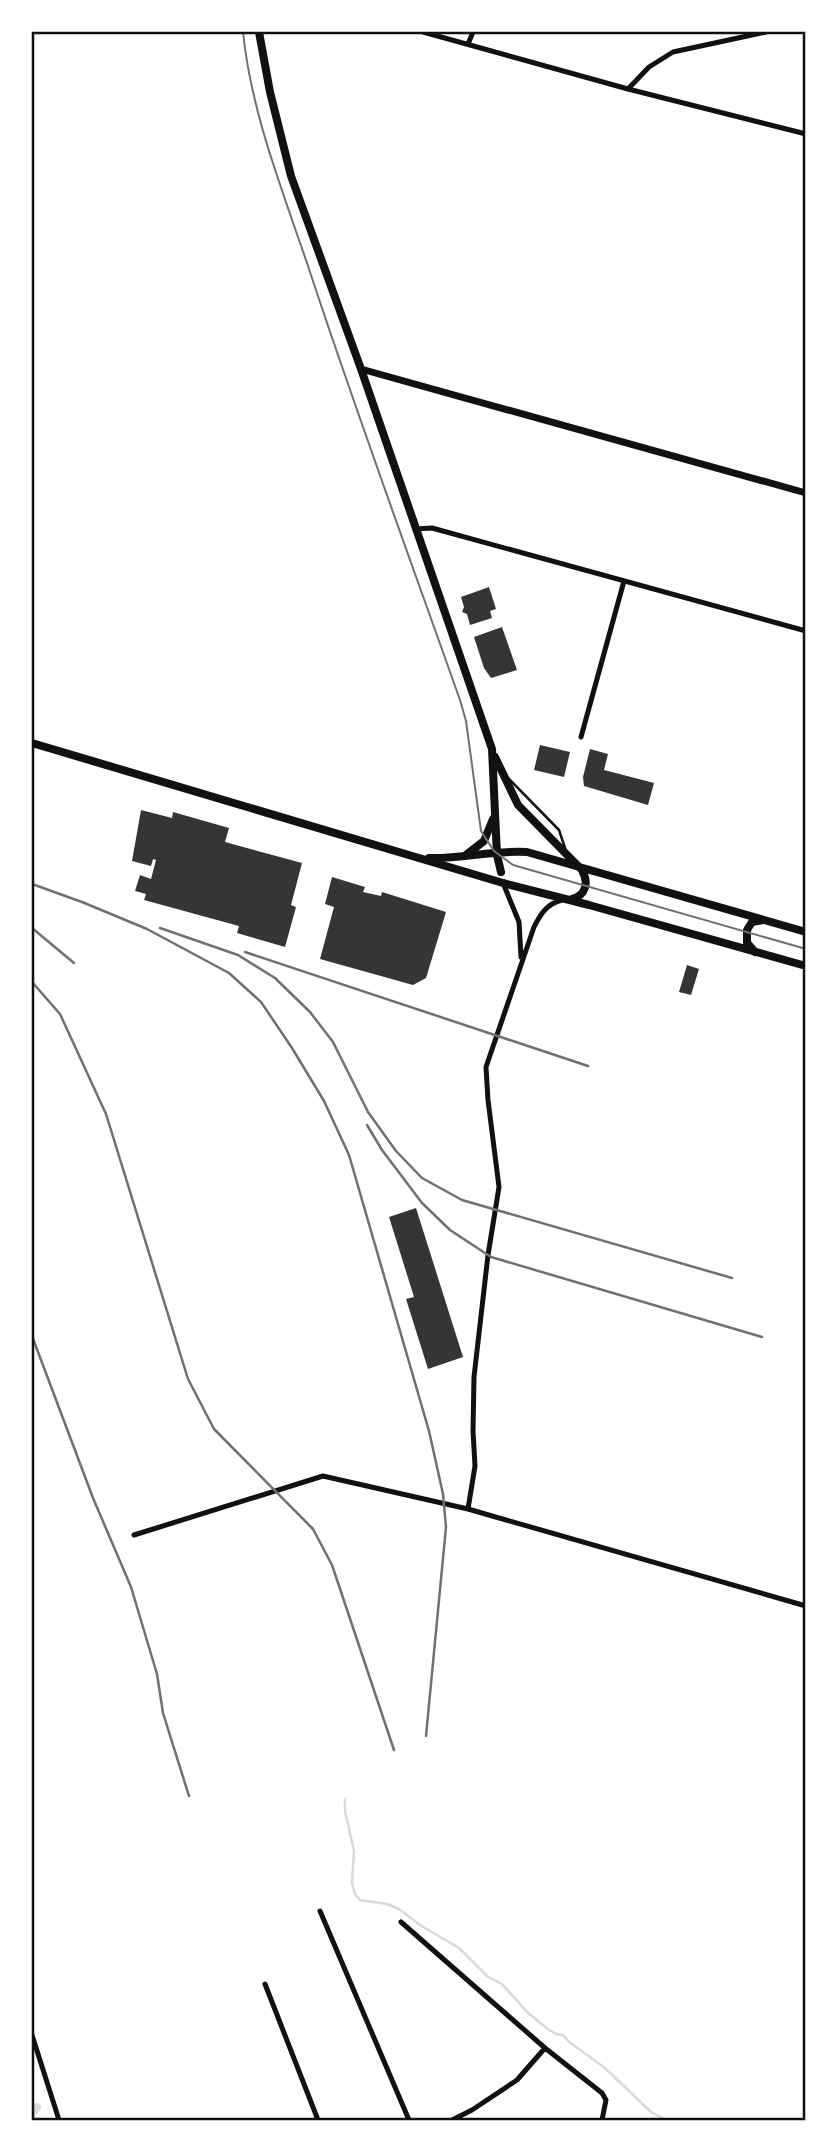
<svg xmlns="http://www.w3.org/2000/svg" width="837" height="2152" font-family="'PT Sans',sans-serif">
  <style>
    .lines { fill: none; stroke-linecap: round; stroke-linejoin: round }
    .stream { stroke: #d9d9d9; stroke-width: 2.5 }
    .canal { stroke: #d9d9d9; stroke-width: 8 }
    .building { fill: #353535 }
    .service { stroke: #111; stroke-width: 2.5 }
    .minor { stroke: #111; stroke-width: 5 }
    .secondary { stroke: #111; stroke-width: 7 }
    .primary { stroke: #111; stroke-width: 8 }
    .tram { stroke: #707070; stroke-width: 2 }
    .rail { stroke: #707070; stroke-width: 2.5 }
    .neatline { fill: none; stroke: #111; stroke-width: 2.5 }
  </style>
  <rect width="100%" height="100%" fill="#fff"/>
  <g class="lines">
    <path class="stream" d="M 345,1799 L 345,1811 L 354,1851 L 352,1883 L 355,1894 L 360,1900 L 387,1904 L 399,1909 L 420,1925 L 459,1948 L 488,1977 L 502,1984 L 528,2013 L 548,2029 L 556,2034 L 563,2035 L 568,2041 L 605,2068 L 651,2112 L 666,2120"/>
    <path class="canal" d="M 32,2114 L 37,2107"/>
  </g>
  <path class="building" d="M 489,587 L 496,609 L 490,611 L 492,618 L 470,625 L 467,614 L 462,612 L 464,607 L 461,597 Z
    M 502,627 L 517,670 L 491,678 L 484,668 L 474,637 Z
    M 540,745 L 570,752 L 564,777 L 534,770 Z
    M 590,749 L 608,754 L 604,770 L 654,783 L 648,805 L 584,786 L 583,777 Z
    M 141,810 L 172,818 L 173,812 L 229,828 L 225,842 L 302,863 L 291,905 L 296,907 L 285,947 L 237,933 L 239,926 L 144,900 L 146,894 L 135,891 L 140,875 L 151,879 L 156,860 L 153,859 L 151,866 L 132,861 Z
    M 332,877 L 365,887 L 363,892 L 381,896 L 382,892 L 446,912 L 426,978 L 413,985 L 320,959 L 334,907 L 325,904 Z
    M 687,965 L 699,969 L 691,995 L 679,992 Z
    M 416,1208 L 463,1357 L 428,1369 L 406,1299 L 414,1297 L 389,1217 Z"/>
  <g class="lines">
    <path class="service" d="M 508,778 L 559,830 L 565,848"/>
    <path class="minor" d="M 423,32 L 628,89 L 649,67 L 673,52 L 766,32
      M 468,44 L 473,32
      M 628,89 L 806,134
      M 415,529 L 432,528 L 806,631
      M 581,737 L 624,581
      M 503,883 L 519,922 L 521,957
      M 468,1509 L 475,1466 L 473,1431 L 474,1377 L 488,1255 L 499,1187 L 488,1100 L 486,1067 L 534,927 C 541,913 547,904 562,900
      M 134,1535 L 323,1476 L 468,1509 L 806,1606
      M 320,1911 L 409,2120
      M 401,1922 L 545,2048 L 602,2093 L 606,2100 L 602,2120
      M 265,1984 L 318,2120
      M 32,2035 L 59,2120
      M 452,2120 L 472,2110 L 517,2080 L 545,2048"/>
    <path class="secondary" d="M 361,369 L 806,493"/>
    <path class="primary" d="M 259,32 L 270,92 L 291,176 L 361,369 L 492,749 L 497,855 L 501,872
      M 32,743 L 503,883 L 589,905 L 806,966
      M 495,757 L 518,805 L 582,870 C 589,883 586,895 572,899
      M 466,855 L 484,841 L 493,819
      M 429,858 C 462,859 494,850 527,852 L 806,932
      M 755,952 L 747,943 L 747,930 L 752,922 L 763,920"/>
    <path class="tram" d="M 243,32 C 251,112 282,189 308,266 C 356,412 409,556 460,700 L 466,721 L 481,831 L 494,851 L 513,865 L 806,949"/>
    <path class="rail" d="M 32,884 L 82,902 L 147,929 L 229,973 L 261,1002 L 292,1048 L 324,1101 L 349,1155 L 429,1431 L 443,1494 L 446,1527 L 426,1736
      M 32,928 L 74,963
      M 160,928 L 238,955 L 275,978 L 310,1012 L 333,1042 L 368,1112 L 396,1151 L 422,1178 L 462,1200 L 732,1278
      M 245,952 L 588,1066
      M 32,982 L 60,1014 L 106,1114 L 188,1379 L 214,1429 L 313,1529 L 332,1565 L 394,1750
      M 367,1125 L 382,1150 L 422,1203 L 450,1230 L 491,1257 L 762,1337
      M 32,1336 L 93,1498 L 131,1587 L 157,1674 L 163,1713 L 189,1796"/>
  </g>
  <rect width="837" height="2152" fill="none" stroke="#ffffff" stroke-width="66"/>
  <rect x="33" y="33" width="771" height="2086" class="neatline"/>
</svg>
